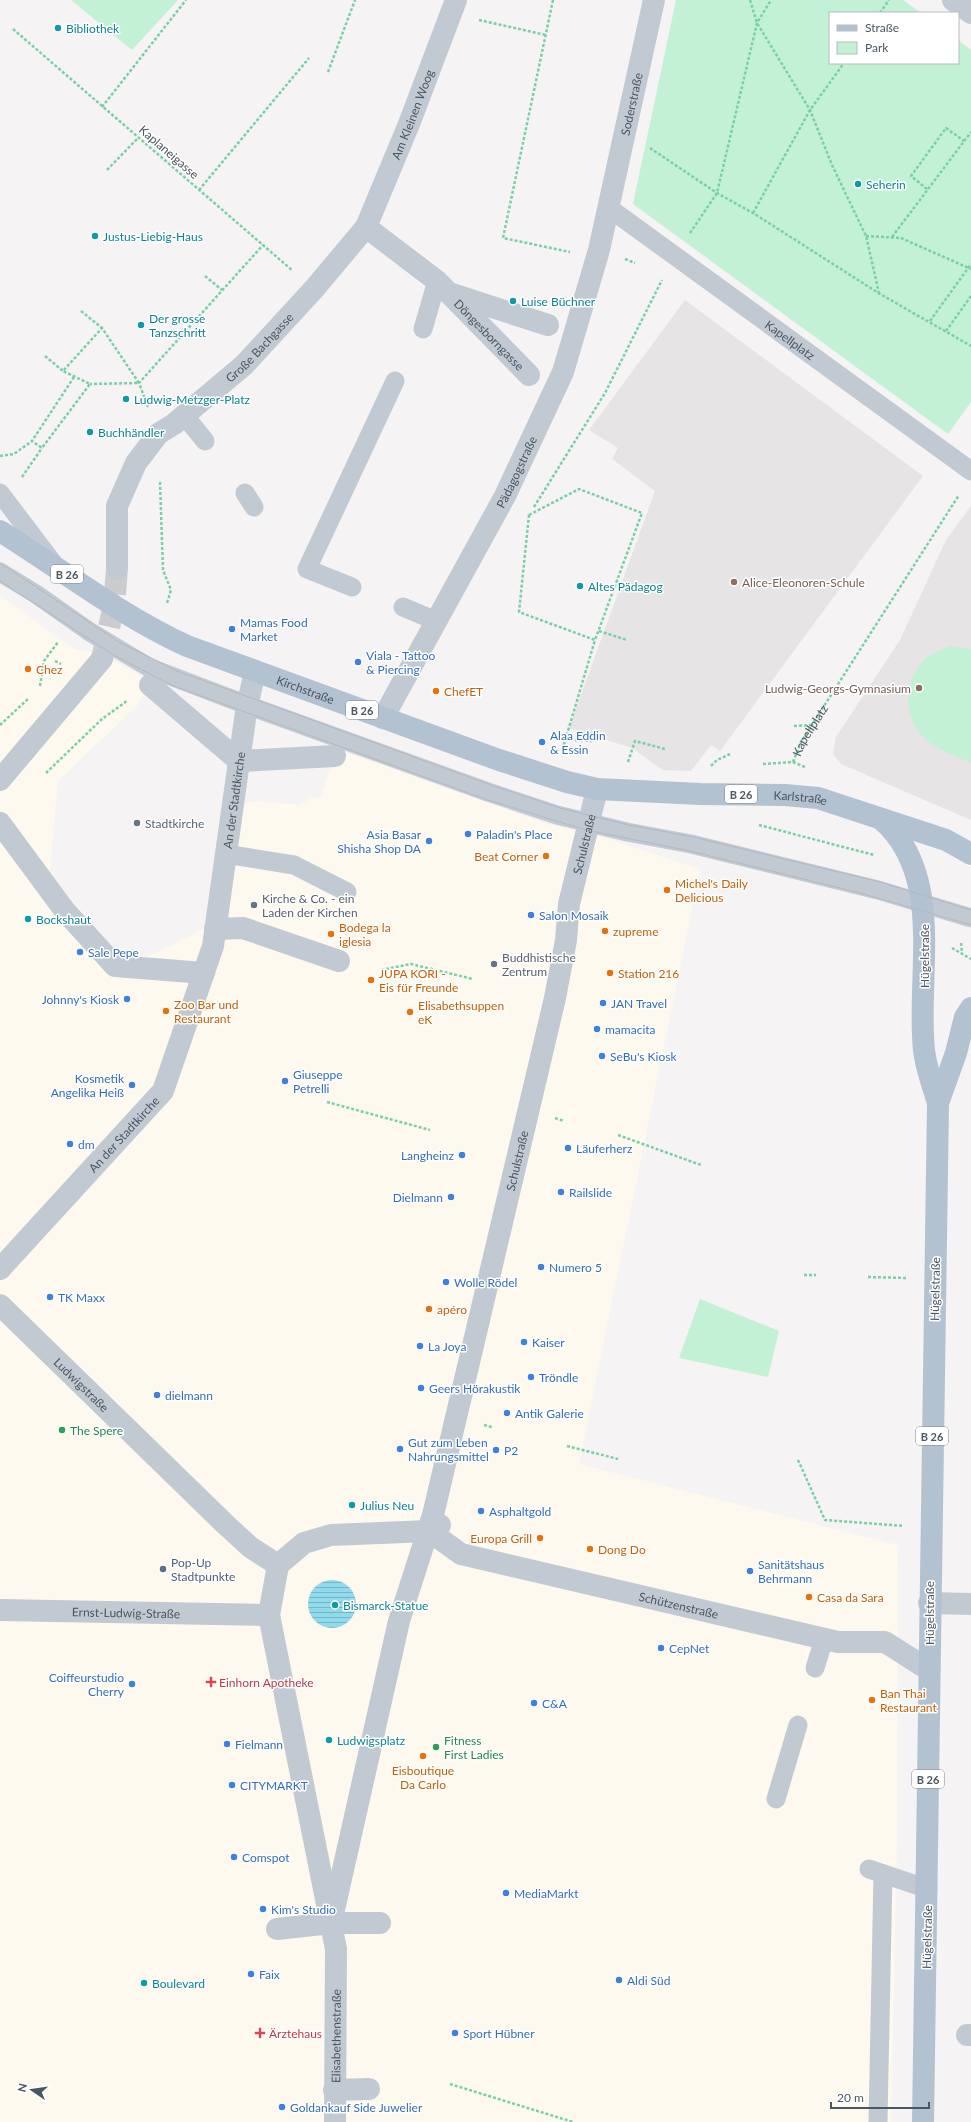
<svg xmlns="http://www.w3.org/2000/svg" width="971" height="2122" font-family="Lato,sans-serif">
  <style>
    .commercial { fill: #fdf9ef }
    .education { fill: #e6e4e5 }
    .park { fill: #c3f1d5 }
    .water { fill: url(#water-rules) }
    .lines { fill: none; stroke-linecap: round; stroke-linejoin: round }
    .street-tunnel { stroke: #caccce; stroke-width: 22; stroke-dasharray: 22 11; stroke-linecap: butt }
    .path { stroke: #7ad0a6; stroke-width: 2.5; stroke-dasharray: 3 2; stroke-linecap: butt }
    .lane { stroke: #c1cad2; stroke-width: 19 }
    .street { stroke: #c1cad2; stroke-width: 22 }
    .primary { stroke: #b3c2d1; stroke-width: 22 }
    .tram { stroke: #b5b8bd; stroke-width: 1 }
    .culture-dot { fill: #0f9aa8; stroke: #fff; stroke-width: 1.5 }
    .education-dot { fill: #8d6e63; stroke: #fff; stroke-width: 1.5 }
    .shop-dot { fill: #3f7fe0; stroke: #fff; stroke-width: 1.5 }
    .food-dot { fill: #e8710a; stroke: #fff; stroke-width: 1.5 }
    .worship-dot { fill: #6b7280; stroke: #fff; stroke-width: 1.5 }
    .leisure-dot { fill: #2e9e5b; stroke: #fff; stroke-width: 1.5 }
    .service-dot { fill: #5c6f8a; stroke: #fff; stroke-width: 1.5 }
    .health-dot { fill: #e0444e; stroke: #fff; stroke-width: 1.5 }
    .labels { text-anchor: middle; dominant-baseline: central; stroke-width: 3; stroke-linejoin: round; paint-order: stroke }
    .shield { fill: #fff; stroke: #808990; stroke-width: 1 }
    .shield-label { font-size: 11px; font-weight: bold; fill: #4a5661 }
    .culture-label { font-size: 12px; fill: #0d838f; stroke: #fff; text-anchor: start }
    .street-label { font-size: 12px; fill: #4a5661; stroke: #fff }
    .education-label { font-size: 12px; fill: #785e54; stroke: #fff; text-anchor: start }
    .shop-label { font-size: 12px; fill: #366cbe; stroke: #fff; text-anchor: start }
    .food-label { font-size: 12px; fill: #c56008; stroke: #fff; text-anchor: start }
    .worship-label { font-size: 12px; fill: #5b616d; stroke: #fff; text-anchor: start }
    .leisure-label { font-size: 12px; fill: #27864d; stroke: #fff; text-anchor: start }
    .service-label { font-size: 12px; fill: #4e5e75; stroke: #fff; text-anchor: start }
    .health-label { font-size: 12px; fill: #be3a42; stroke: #fff; text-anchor: start }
  </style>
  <defs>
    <pattern id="water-rules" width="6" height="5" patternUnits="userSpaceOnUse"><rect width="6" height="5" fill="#90daee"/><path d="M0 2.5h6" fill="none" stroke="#78b4c4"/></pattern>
  </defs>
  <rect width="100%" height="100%" fill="#f5f3f3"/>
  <path class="commercial" d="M 0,595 L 74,649 L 103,655 L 152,682 L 137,706 L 58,781 L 49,882 L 100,944 L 147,957 L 208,927 L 233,805 L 256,801 L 300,805 L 312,797 L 320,798 L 337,749 L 544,823 L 599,836 L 700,869 L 579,1464 L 898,1545 L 897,1841 L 891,2122 L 0,2122 Z"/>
  <path class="education" d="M 685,300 L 923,476 L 720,751 L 711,745 L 691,771 L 663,770 L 632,748 L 569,728 L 655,491 L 612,459 L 618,448 L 589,430 Z
    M 971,506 L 971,820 L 841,764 L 833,754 L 836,737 L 900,640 L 946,540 Z"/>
  <path class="park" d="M 71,0 L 178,0 L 132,50 Z
    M 676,0 L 903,0 L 921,13 L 830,13 L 830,63 L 958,63 L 958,40 L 971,50 L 971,402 L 948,434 L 633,204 Z
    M 949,646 L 971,649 L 971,763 C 955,756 935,749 923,737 C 903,715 903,680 925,659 C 931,654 942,650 949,646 Z
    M 700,1299 L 779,1331 L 768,1377 L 679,1358 Z"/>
  <path class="water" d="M308 1604a24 24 0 1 1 48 0a24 24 0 1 1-48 0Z"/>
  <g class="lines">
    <path class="street-tunnel" d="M 102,659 L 114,605 L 117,569"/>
    <g class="path">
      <path d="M 553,0 L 503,238 L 570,252"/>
      <path d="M 750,0 L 757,23 L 810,110 L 832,165 L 866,236 L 879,293"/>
      <path d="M 880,13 L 889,0"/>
      <path d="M 479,20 L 546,35"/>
      <path d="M 13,29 L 293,271"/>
      <path d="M 328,72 L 355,0"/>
      <path d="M 102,107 L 186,0"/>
      <path d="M 650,148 L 717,193 L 753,213 L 880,294 L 971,346"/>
      <path d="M 107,170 L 138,138"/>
      <path d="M 927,189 L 911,176 L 946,128 L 964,141"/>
      <path d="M 199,190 L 309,58"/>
      <path d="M 753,213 L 810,110 L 844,63"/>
      <path d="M 690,233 L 717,193 L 757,23 L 771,0"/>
      <path d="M 866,236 L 901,238 L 971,269"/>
      <path d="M 892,237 L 971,132"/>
      <path d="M 625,259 L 635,263"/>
      <path d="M 205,276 L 222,290"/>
      <path d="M 81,311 L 102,328"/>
      <path d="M 930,321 L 971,264"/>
      <path d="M 946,331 L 971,296"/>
      <path d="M 45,356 L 63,371"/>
      <path d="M 74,377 L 32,441 L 42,448 L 90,384 L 63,371 L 102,328 L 139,383 L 90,384"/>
      <path d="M 148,407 L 139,383 L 263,245"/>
      <path d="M 0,456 L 14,454 L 32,441"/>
      <path d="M 22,477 L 42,448"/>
      <path d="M 160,482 L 163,570 L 171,590 L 167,603"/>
      <path d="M 534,507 L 605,393 L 662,280"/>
      <path d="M 529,515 L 519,612 L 595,640 L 562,751"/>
      <path d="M 529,515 L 579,489 L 642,513 L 595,640"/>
      <path d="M 599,631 L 627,640"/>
      <path d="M 55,661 L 61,664"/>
      <path d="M 40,686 L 44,661 L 58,642"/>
      <path d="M 0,725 L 29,698"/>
      <path d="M 794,726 L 811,725"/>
      <path d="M 565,740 L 592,741"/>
      <path d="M 628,762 L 635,741 L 665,749"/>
      <path id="s1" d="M 793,762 L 801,742 L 959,495"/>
      <path d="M 763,764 L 793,762 L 805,767"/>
      <path d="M 711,766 L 717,760 L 730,754"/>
      <path d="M 46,773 L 102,719 L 127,701"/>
      <path d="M 759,825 L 874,855"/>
      <path d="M 961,943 L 962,953"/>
      <path d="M 952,948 L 971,959"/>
      <path d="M 381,970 L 411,964 L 473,979"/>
      <path d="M 327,1102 L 430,1130"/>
      <path d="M 555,1118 L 564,1121"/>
      <path d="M 618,1135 L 701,1165"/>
      <path d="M 804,1275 L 816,1275"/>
      <path d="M 868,1277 L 907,1278"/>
      <path d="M 484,1425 L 492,1427"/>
      <path d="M 567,1446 L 618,1459"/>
      <path d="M 798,1460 L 825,1520 L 904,1526"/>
      <path d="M 450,2084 L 573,2122"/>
    </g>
    <g class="lane">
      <path id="s2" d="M 609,208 L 971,471"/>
      <path d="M 423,329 L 437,281"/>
      <path d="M 184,415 L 205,441"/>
      <path d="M 0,493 L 53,563"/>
      <path d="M 245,493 L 254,507"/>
      <path d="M 0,572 L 36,594 L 90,632 L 150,668 L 247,705 L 488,792 L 557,815 L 627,832 L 691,844 L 878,890 L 971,918"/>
      <path d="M 352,587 L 307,569 L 395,381"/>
      <path d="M 403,607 L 436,621"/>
      <path d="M 225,854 L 294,865 L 347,892"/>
      <path d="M 815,1668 L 824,1639"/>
      <path d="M 776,1799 L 798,1725"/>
      <path d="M 869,1869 L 928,1889"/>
      <path d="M 878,2122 L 883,1874"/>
    </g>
    <g class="street">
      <path d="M 953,0 L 971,13"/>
      <path id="s3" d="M 366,227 L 437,281 L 529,375"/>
      <path d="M 452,294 L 548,325"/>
      <path id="s4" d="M 117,569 L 117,506 L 136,463 L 158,434 L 174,424 L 244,365 L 314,289 L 366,227 L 409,124 L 456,0"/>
      <path d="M 150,685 L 239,761 L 335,756"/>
      <path id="s5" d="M 383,718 L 505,496 L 563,372 L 599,250 L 654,0"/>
      <path d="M 0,780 L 102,659"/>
      <path d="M 0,823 L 65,911 L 115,966 L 204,973"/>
      <path d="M 215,929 L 243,928 L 339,961"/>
      <path id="s6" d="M 0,1269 L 163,1091 L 213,946 L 246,712 L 255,671"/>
      <path id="s7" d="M 0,1305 L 225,1524 L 250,1547 L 278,1565"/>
      <path id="s8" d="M 429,1531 L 461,1554 L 838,1642 L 885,1642 L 929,1670"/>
      <path d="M 929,1603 L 971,1604"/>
      <path id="s9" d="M 0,1610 L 269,1615"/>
      <path id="s10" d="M 331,1923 L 399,1621 L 433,1515 L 555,998 L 566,940 L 569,904 L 597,789"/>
      <path d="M 277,1929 L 331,1923 L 380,1923"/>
      <path d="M 967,2035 L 971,2035"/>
      <path d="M 334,2090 L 369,2089"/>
      <path id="s11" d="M 335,2122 L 336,1949 L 269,1615 L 278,1565 L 304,1543 L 331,1535 L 429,1531 L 440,1525"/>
    </g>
    <g class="primary">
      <path id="s12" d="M 0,531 C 62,570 120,615 187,646 L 499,760 L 567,782 L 597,789 L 700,794 L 785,795 L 818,798 L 946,840 L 971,854"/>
      <path d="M 881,819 C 946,875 916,976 924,1050 C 926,1068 933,1086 938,1103 L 923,2122"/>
      <path d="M 938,1103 L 956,1053 L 965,1017 L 971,1008"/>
    </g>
    <path class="tram" d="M 0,563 L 119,642 L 177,671 L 491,785 L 560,808 L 629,825 L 693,837 L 880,882 L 971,910
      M 0,581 L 112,654 L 171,685 L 485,799 L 586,830 L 690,851 L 860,893 L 971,925"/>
  </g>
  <g class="culture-dot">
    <circle cx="58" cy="28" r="4"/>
    <circle cx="858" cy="184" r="4"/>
    <circle cx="95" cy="236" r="4"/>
    <circle cx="513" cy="301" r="4"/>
    <circle cx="141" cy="325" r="4"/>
    <circle cx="126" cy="399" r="4"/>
    <circle cx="90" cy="432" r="4"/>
    <circle cx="580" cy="586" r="4"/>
    <circle cx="28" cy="919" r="4"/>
    <circle cx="352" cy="1505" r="4"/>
    <circle cx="335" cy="1605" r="4"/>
    <circle cx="329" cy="1740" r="4"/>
    <circle cx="144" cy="1983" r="4"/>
  </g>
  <g class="education-dot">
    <circle cx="734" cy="582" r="4"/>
    <circle cx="919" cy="688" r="4"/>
  </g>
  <g class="shop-dot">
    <circle cx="232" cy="629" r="4"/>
    <circle cx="358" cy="662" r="4"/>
    <circle cx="542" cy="742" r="4"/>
    <circle cx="468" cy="834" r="4"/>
    <circle cx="429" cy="841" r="4"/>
    <circle cx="531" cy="915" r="4"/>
    <circle cx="80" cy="952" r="4"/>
    <circle cx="127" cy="999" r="4"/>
    <circle cx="603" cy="1003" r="4"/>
    <circle cx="597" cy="1029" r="4"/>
    <circle cx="602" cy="1056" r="4"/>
    <circle cx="285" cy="1081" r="4"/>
    <circle cx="132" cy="1085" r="4"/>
    <circle cx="70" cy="1144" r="4"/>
    <circle cx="568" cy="1148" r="4"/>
    <circle cx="462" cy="1155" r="4"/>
    <circle cx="561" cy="1192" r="4"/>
    <circle cx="451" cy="1197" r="4"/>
    <circle cx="541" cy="1267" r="4"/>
    <circle cx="446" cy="1282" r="4"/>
    <circle cx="50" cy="1297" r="4"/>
    <circle cx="524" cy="1342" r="4"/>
    <circle cx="420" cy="1346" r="4"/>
    <circle cx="531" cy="1377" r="4"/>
    <circle cx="421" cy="1388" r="4"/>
    <circle cx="157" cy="1395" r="4"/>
    <circle cx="507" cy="1413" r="4"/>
    <circle cx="400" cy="1449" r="4"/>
    <circle cx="496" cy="1450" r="4"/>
    <circle cx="481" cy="1511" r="4"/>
    <circle cx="750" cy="1571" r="4"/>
    <circle cx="661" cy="1648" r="4"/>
    <circle cx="132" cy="1684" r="4"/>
    <circle cx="534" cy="1703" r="4"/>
    <circle cx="227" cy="1744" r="4"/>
    <circle cx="232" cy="1785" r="4"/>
    <circle cx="234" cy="1857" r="4"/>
    <circle cx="506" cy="1893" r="4"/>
    <circle cx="263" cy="1909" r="4"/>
    <circle cx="251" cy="1974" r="4"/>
    <circle cx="619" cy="1980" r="4"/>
    <circle cx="455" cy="2033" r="4"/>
    <circle cx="282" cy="2107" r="4"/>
  </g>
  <g class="food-dot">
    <circle cx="28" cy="669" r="4"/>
    <circle cx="436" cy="691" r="4"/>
    <circle cx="546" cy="856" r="4"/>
    <circle cx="667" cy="890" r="4"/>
    <circle cx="605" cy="931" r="4"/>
    <circle cx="331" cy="934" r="4"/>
    <circle cx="610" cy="973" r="4"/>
    <circle cx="371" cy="980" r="4"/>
    <circle cx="166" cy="1011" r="4"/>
    <circle cx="410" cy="1012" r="4"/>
    <circle cx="429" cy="1309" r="4"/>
    <circle cx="540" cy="1538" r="4"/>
    <circle cx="590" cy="1549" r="4"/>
    <circle cx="809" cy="1597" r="4"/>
    <circle cx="872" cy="1700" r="4"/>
    <circle cx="423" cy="1756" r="4"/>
  </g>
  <g class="worship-dot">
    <circle cx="137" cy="823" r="4"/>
    <circle cx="254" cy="905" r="4"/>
    <circle cx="494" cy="964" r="4"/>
  </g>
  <g class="leisure-dot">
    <circle cx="62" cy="1430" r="4"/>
    <circle cx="436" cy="1747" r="4"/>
  </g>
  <circle class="service-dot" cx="163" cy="1569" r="4"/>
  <g class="health-dot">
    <path d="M209 1676h4v4h4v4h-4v4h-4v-4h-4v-4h4z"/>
    <path d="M258 2027h4v4h4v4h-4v4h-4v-4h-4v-4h4z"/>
  </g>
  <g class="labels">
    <g class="shield">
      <rect x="51" y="565" width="32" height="18" rx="3"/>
      <rect x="346" y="701" width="32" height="18" rx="3"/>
      <rect x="725" y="785" width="32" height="18" rx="3"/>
      <rect x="916" y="1427" width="32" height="18" rx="3"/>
      <rect x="912" y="1770" width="32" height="18" rx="3"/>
    </g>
    <g class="shield-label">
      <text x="67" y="574">B 26</text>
      <text x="362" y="710">B 26</text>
      <text x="741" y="794">B 26</text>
      <text x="932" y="1436">B 26</text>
      <text x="928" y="1779">B 26</text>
    </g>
    <g class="culture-label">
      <text x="66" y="28">Bibliothek</text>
      <text x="866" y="184">Seherin</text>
      <text x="103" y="236">Justus-Liebig-Haus</text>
      <text x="521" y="301">Luise Büchner</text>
      <text x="149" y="318">Der grosse<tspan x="149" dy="14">Tanzschritt</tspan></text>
      <text x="134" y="399">Ludwig-Metzger-Platz</text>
      <text x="98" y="432">Buchhändler</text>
      <text x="588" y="586">Altes Pädagog</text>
      <text x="36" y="919">Bockshaut</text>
      <text x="360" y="1505">Julius Neu</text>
      <text x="343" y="1605">Bismarck-Statue</text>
      <text x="337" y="1740">Ludwigsplatz</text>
      <text x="152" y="1983">Boulevard</text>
    </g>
    <g class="street-label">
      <text stroke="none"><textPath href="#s5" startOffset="667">Soderstraße</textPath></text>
      <text stroke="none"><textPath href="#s4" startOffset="563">Am Kleinen Woog</textPath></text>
      <text transform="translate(169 152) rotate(41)">Kaplaneigasse</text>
      <text stroke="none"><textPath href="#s3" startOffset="164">Döngesborngasse</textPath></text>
      <text stroke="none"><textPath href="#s2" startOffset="224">Kapellplatz</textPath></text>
      <text stroke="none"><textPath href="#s4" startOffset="280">Große Bachgasse</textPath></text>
      <text stroke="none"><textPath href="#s5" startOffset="280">Pädagogstraße</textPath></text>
      <text stroke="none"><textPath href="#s12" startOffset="346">Kirchstraße</textPath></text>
      <text stroke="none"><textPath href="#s1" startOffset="36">Kapellplatz</textPath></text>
      <text stroke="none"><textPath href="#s12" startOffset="858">Karlstraße</textPath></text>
      <text stroke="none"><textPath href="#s6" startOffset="542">An der Stadtkirche</textPath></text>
      <text stroke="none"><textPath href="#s10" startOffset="1109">Schulstraße</textPath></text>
      <text transform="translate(924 956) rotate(-90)">Hügelstraße</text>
      <text stroke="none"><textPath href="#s6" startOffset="183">An der Stadtkirche</textPath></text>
      <text stroke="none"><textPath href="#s10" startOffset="785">Schulstraße</textPath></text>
      <text transform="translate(935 1289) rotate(-89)">Hügelstraße</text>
      <text stroke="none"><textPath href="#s7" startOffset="114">Ludwigstraße</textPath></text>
      <text stroke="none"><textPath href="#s8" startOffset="263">Schützenstraße</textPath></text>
      <text stroke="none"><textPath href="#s9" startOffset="126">Ernst-Ludwig-Straße</textPath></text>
      <text transform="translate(929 1613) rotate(-90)">Hügelstraße</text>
      <text transform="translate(927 1937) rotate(-89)">Hügelstraße</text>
      <text stroke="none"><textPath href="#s11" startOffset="86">Elisabethenstraße</textPath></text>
    </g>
    <g class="education-label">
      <text x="742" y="582">Alice-Eleonoren-Schule</text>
      <text x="911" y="688" text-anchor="end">Ludwig-Georgs-Gymnasium</text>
    </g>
    <g class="shop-label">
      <text x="240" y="622">Mamas Food<tspan x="240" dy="14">Market</tspan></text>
      <text x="366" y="655">Viala - Tattoo<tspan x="366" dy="14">&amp; Piercing</tspan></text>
      <text x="550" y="735">Alaa Eddin<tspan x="550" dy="14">&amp; Essin</tspan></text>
      <text x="421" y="834" text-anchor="end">Asia Basar<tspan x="421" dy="14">Shisha Shop DA</tspan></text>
      <text x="476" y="834">Paladin's Place</text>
      <text x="539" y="915">Salon Mosaik</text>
      <text x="88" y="952">Sale Pepe</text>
      <text x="119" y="999" text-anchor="end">Johnny's Kiosk</text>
      <text x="611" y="1003">JAN Travel</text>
      <text x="605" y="1029">mamacita</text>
      <text x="610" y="1056">SeBu's Kiosk</text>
      <text x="293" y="1074">Giuseppe<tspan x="293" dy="14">Petrelli</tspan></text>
      <text x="124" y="1078" text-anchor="end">Kosmetik<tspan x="124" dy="14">Angelika Heiß</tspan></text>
      <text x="78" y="1144">dm</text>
      <text x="576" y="1148">Läuferherz</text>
      <text x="454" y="1155" text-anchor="end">Langheinz</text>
      <text x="569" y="1192">Railslide</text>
      <text x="443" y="1197" text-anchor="end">Dielmann</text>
      <text x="549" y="1267">Numero 5</text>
      <text x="454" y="1282">Wolle Rödel</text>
      <text x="58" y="1297">TK Maxx</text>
      <text x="532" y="1342">Kaiser</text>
      <text x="428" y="1346">La Joya</text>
      <text x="539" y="1377">Tröndle</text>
      <text x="429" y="1388">Geers Hörakustik</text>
      <text x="165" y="1395">dielmann</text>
      <text x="515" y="1413">Antik Galerie</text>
      <text x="408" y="1442">Gut zum Leben<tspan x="408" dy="14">Nahrungsmittel</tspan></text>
      <text x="504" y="1450">P2</text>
      <text x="489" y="1511">Asphaltgold</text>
      <text x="758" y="1564">Sanitätshaus<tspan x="758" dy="14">Behrmann</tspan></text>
      <text x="669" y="1648">CepNet</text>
      <text x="124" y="1677" text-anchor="end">Coiffeurstudio<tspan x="124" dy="14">Cherry</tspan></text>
      <text x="542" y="1703">C&amp;A</text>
      <text x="235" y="1744">Fielmann</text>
      <text x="240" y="1785">CITYMARKT</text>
      <text x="242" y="1857">Comspot</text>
      <text x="514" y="1893">MediaMarkt</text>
      <text x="271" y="1909">Kim's Studio</text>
      <text x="259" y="1974">Faix</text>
      <text x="627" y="1980">Aldi Süd</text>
      <text x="463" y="2033">Sport Hübner</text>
      <text x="290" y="2107">Goldankauf Side Juwelier</text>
    </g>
    <g class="food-label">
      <text x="36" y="669">Chez</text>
      <text x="444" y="691">ChefET</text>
      <text x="538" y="856" text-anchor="end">Beat Corner</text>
      <text x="675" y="883">Michel's Daily<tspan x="675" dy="14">Delicious</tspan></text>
      <text x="339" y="927">Bodega la<tspan x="339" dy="14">iglesia</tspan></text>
      <text x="613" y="931">zupreme</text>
      <text x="379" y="973">JUPA KORI -<tspan x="379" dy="14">Eis für Freunde</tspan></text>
      <text x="618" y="973">Station 216</text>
      <text x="174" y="1004">Zoo Bar und<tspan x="174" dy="14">Restaurant</tspan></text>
      <text x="418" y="1005">Elisabethsuppen<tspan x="418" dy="14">eK</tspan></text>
      <text x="437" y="1309">apéro</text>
      <text x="532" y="1538" text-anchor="end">Europa Grill</text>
      <text x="598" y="1549">Dong Do</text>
      <text x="817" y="1597">Casa da Sara</text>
      <text x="880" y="1693">Ban Thai<tspan x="880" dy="14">Restaurant</tspan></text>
      <text x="423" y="1770" text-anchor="middle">Eisboutique<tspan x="423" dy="14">Da Carlo</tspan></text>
    </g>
    <g class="worship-label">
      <text x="145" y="823">Stadtkirche</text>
      <text x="262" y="898">Kirche &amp; Co. - ein<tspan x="262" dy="14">Laden der Kirchen</tspan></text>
      <text x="502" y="957">Buddhistische<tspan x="502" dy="14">Zentrum</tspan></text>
    </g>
    <g class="leisure-label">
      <text x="70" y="1430">The Spere</text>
      <text x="444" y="1740">Fitness<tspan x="444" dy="14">First Ladies</tspan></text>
    </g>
    <g class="service-label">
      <text x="171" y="1562">Pop-Up<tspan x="171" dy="14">Stadtpunkte</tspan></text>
    </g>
    <g class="health-label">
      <text x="219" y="1682">Einhorn Apotheke</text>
      <text x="269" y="2033">Ärztehaus</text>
    </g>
  </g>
  <rect x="829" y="12" width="130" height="52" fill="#ffffff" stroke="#b7bbc0"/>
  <rect x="837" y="25" width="20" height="6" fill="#b3c2d1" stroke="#b7bbc0"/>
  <text x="865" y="32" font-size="12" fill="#4a5661">Straße</text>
  <rect x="837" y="42" width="20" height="12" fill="#c3f1d5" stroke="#b7bbc0"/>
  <text x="865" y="52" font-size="12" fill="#4a5661">Park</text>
  <g transform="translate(32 2090) rotate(283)" stroke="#ffffff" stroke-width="3" paint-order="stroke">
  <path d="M0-3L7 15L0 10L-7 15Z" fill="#4a5661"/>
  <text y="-6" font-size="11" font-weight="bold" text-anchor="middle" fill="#4a5661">N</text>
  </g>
  <path d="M831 2102v6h98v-6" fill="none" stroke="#4a5661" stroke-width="2"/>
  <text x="837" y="2102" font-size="12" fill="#4a5661" stroke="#ffffff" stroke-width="3" paint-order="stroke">20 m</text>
</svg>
